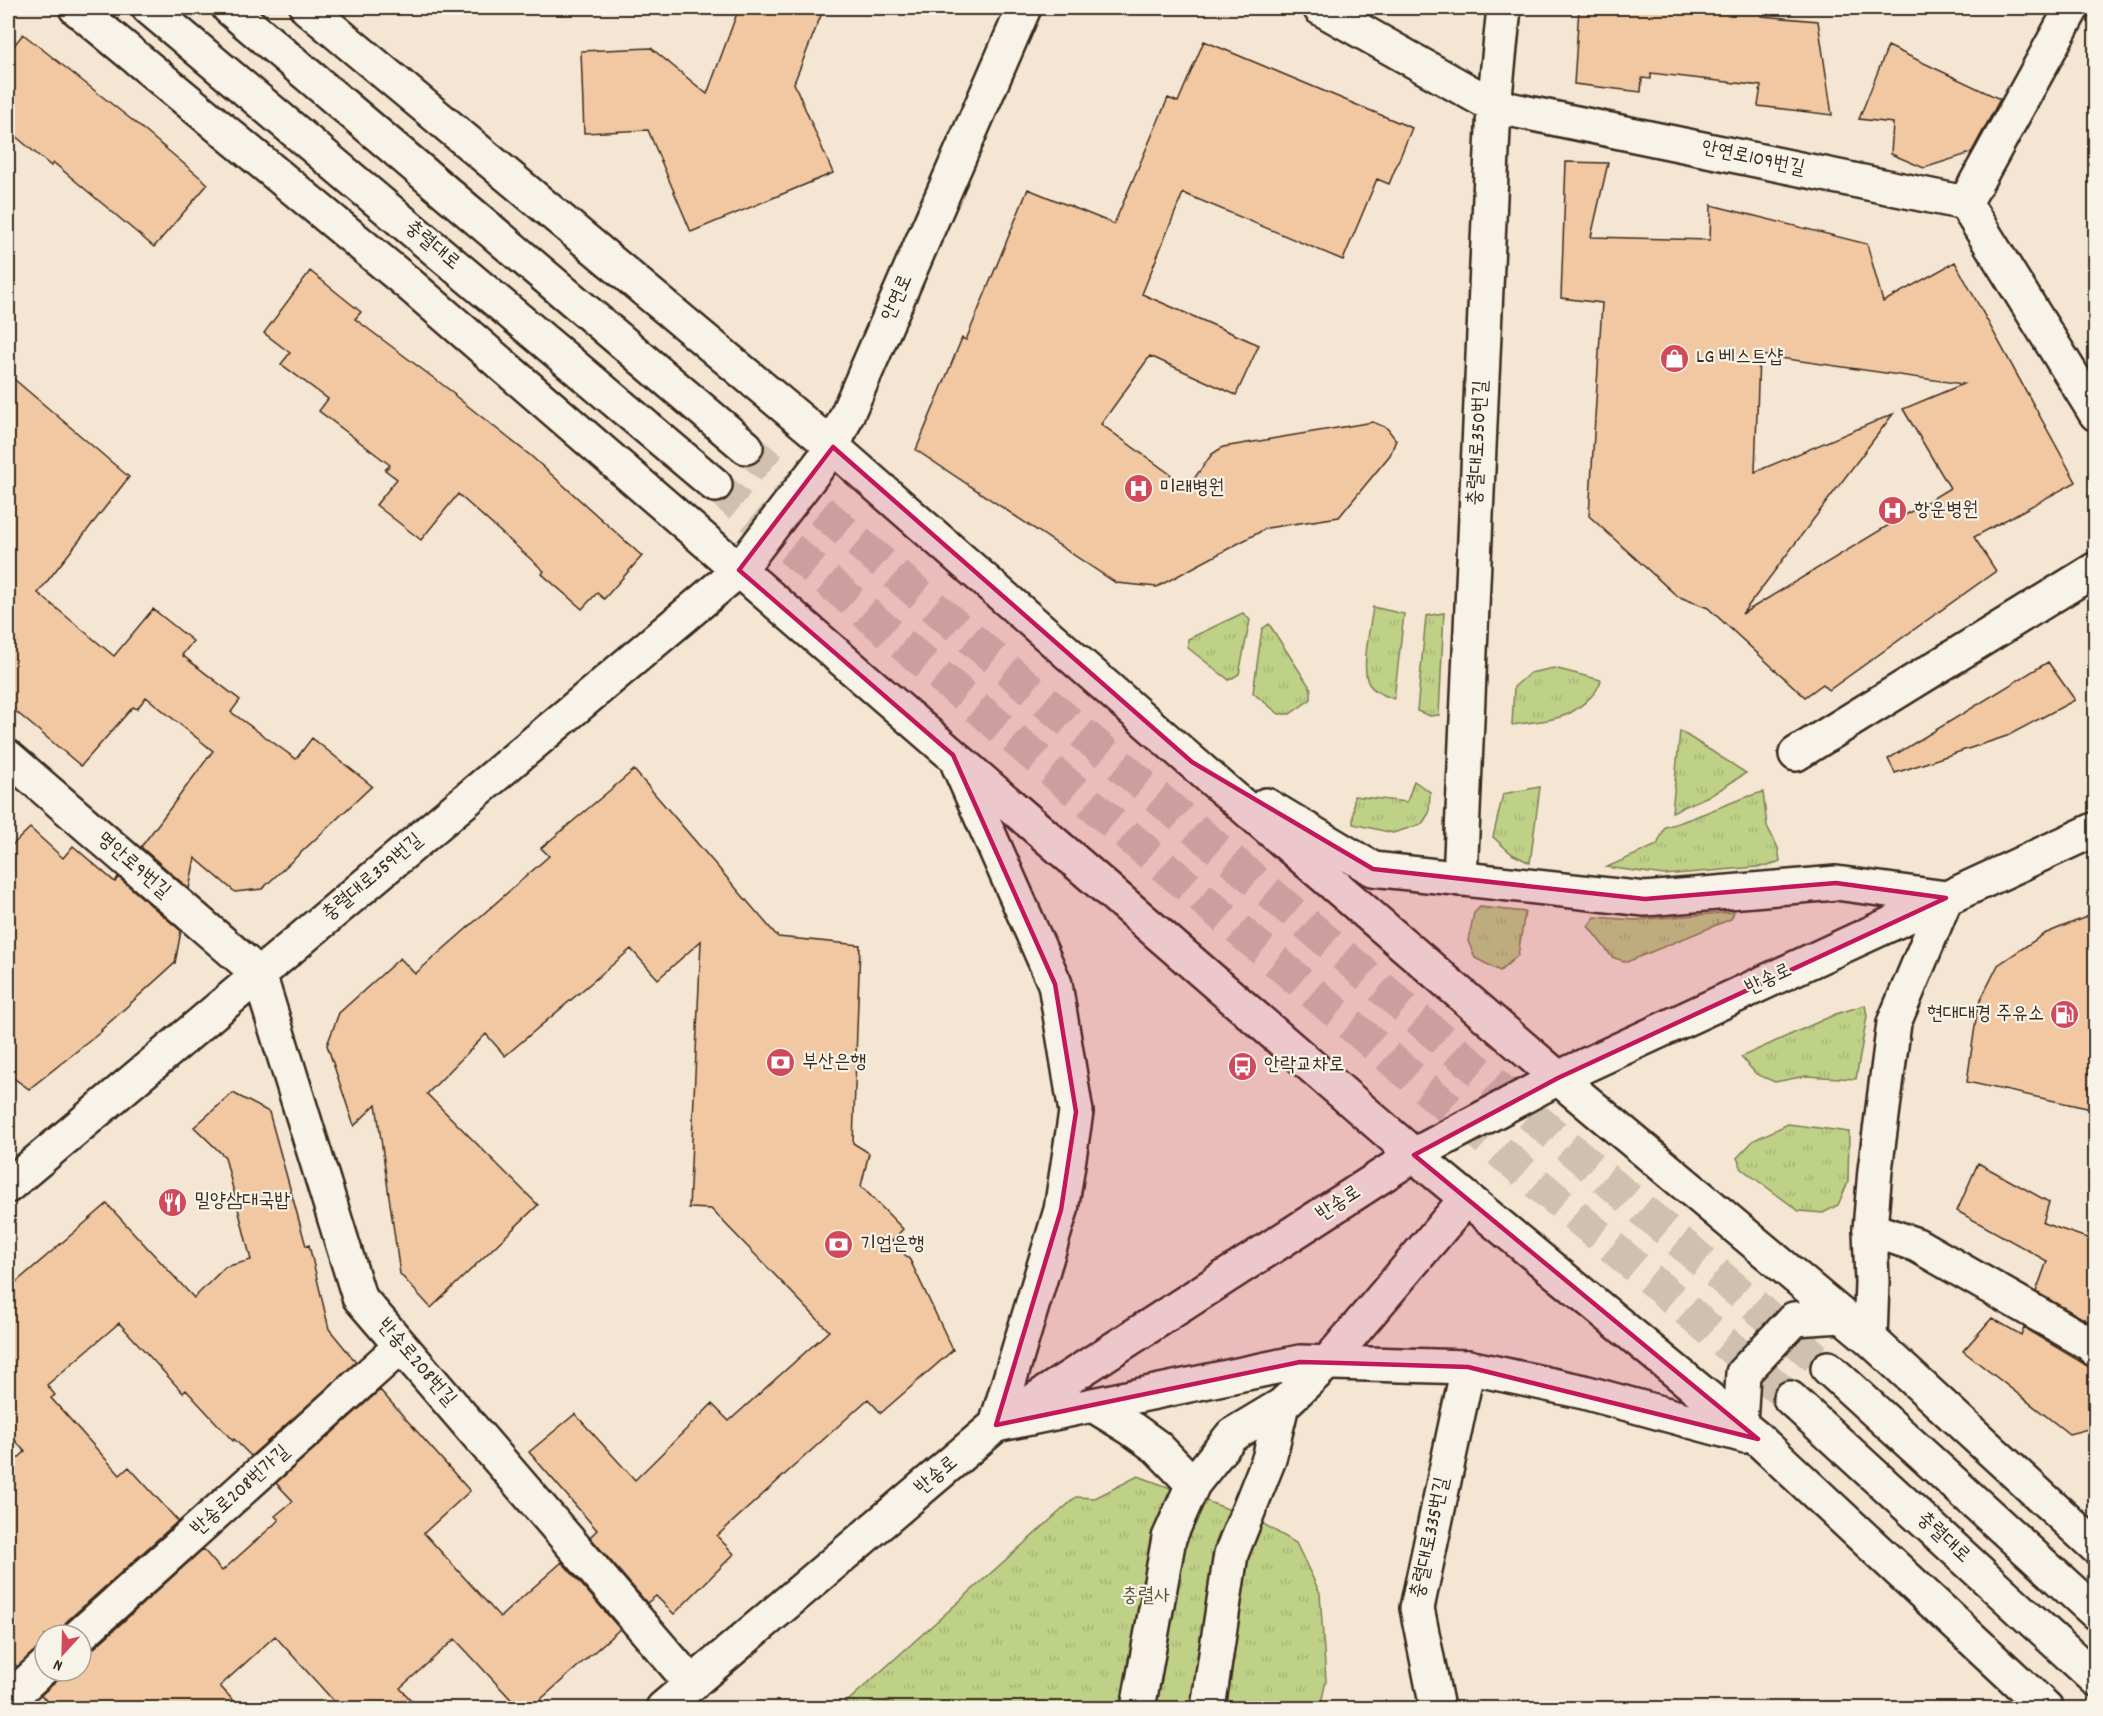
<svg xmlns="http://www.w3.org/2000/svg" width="2103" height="1716" font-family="Dekko,'Poor Story',sans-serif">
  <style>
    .grass { fill: url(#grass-tufts); stroke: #7d7e52; stroke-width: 1.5 }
    .building { fill: #f1c8a1; stroke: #3b2a1e; stroke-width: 1.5; fill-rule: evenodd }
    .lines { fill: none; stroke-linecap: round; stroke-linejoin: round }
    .major-tunnel { stroke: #d0c0af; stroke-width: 33; stroke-dasharray: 33 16; stroke-linecap: butt }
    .minor-casing { stroke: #3b2a1e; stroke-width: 38 }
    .major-casing { stroke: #3b2a1e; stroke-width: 38 }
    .minor { stroke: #f7f3e8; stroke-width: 33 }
    .major { stroke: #f7f3e8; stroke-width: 33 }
    .marked { fill: #c2185b; fill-opacity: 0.2; stroke: #c2185b; stroke-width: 4.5; stroke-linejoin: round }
    .labels { text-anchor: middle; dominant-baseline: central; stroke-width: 4.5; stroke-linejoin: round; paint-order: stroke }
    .street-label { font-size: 20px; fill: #3b2a1e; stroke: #f7f3e8 }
    .poi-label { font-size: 20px; fill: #3b2a1e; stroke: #f7f3e8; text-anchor: start }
    .park-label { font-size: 20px; fill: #5c5438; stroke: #f7f3e8 }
  </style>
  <defs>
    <pattern id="grass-tufts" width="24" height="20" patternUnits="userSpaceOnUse" patternTransform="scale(1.5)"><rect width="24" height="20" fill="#bfd187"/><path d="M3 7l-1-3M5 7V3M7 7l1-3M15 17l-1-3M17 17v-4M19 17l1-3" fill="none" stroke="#a5b474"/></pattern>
  </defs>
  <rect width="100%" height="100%" fill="#f5e6d3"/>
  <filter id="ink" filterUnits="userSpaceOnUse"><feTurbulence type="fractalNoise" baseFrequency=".0167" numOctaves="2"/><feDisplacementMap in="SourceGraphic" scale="12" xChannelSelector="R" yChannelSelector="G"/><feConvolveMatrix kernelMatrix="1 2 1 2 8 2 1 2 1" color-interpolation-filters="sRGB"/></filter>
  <g filter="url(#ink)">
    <path class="grass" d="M 1373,607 L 1404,614 L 1394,699 C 1385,696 1374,692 1369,684 C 1360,669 1371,624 1373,607 Z
      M 1243,613 L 1250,620 L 1239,674 L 1229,680 L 1188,648 L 1188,639 Z
      M 1444,613 L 1439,715 L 1430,716 L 1417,711 L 1426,616 Z
      M 1269,624 L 1311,689 L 1311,699 L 1290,714 L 1279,714 L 1253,693 L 1262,629 Z
      M 1554,668 L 1601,680 C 1599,694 1573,714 1560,717 C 1545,722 1528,722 1512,725 L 1514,687 L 1530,673 Z
      M 1680,731 L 1746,773 L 1713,794 L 1672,812 Z
      M 1414,781 L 1430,792 L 1429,813 L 1422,824 L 1393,833 L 1353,824 L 1354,796 L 1407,802 Z
      M 1540,787 L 1530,863 L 1512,854 L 1493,837 L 1503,794 Z
      M 1763,792 L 1767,826 L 1778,848 L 1780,861 L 1768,866 L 1664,875 L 1607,867 L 1657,845 L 1665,827 C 1699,818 1729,801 1763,792 Z
      M 1480,907 L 1525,912 L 1518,955 L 1500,971 L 1475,958 L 1468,941 L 1474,913 Z
      M 1734,912 L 1731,919 L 1627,962 L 1612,957 L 1588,926 L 1595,917 L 1635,920 Z
      M 1865,1005 L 1867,1016 L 1856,1079 L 1806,1076 L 1775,1082 L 1756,1074 L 1741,1057 L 1836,1014 Z
      M 1788,1124 L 1849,1132 L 1848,1182 L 1838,1205 L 1823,1213 L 1799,1211 L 1742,1169 L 1737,1158 L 1754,1140 Z
      M 1138,1476 L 1255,1519 L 1296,1543 L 1320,1593 L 1326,1681 L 1320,1708 L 840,1708 L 1076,1497 L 1095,1498 Z"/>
    <path class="building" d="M 739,8 L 824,8 L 794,83 L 833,173 L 691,232 L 648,130 L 584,133 L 581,51 L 651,48 L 707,94 Z
      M 1579,8 L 1761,8 L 1761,16 L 1818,21 L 1832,115 L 1758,106 L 1761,86 L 1651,73 L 1651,79 L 1642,78 L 1641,92 L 1574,84 Z
      M 23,34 L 132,120 L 208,184 L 154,247 L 54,163 L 51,166 L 8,130 L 8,53 Z
      M 1204,41 L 1412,128 L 1389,184 L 1377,179 L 1343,260 L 1183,193 L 1142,294 L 1259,345 L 1236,395 L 1150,356 L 1101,424 L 1188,487 L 1212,454 L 1223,447 L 1373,422 L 1387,428 L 1396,440 L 1390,455 L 1339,517 L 1267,528 L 1157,587 L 1116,583 L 916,450 L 962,338 L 966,340 L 1028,189 L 1114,224 L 1168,98 L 1178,102 Z
      M 1888,46 L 2000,99 L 1971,153 L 1924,168 L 1891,154 L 1893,123 L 1859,119 Z
      M 1566,162 L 1608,163 L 1591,237 L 1710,240 L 1711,205 L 1867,244 L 1883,302 L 1955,262 L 2076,482 L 1974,537 L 1996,571 L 1829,690 L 1823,684 L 1805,697 L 1708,608 L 1677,596 L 1589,516 L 1602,303 L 1561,298 ZM 1759,355 L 1963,384 L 1903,409 L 1950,488 L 1742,614 L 1893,414 L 1755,472 Z
      M 310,271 L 361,312 L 355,319 L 455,394 L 454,395 L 531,456 L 642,556 L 604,599 L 597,593 L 582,609 L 542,574 L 544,571 L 458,494 L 421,540 L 376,505 L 397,479 L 385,470 L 390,465 L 319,411 L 328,399 L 281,364 L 290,353 L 264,333 Z
      M 8,374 L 129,477 L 38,593 L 114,656 L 153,609 L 193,641 L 182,655 L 240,700 L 231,712 L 296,759 L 312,738 L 372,786 L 262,889 L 235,892 L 195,858 L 189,889 L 141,847 L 213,751 L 146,697 L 137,709 L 133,707 L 81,766 L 8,705 Z
      M 2048,662 L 2075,700 L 2007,736 L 1895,773 L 1888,759 Z
      M 634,770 L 778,937 L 860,945 L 853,1143 L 869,1153 L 861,1186 L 903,1229 L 892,1241 L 910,1260 L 953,1350 L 881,1413 L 868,1399 L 717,1536 L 734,1554 L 674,1614 L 656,1596 L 647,1603 L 590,1537 L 597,1530 L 529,1452 L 575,1414 L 635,1480 L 712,1404 L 729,1421 L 829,1331 L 711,1209 L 689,1208 L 701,941 L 658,979 L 631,949 L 505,1056 L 486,1034 L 427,1094 L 538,1205 L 431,1308 L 400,1274 L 376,1104 L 354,1126 L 327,1045 L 339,1013 L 400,958 L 415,974 L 549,856 L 541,848 Z
      M 30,828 L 63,858 L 73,846 L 115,882 L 118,877 L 181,931 L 175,963 L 101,1030 L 102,1031 L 29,1089 L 8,1074 L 8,849 Z
      M 2096,913 L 2096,1110 L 1967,1082 L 1978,1005 L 1998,965 L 2044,934 Z
      M 233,1093 L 269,1112 L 306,1246 L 309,1245 L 329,1329 L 356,1362 L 251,1456 L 234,1439 L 233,1441 L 186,1390 L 183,1393 L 119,1323 L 47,1385 L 55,1395 L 51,1398 L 120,1475 L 129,1467 L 178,1521 L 67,1621 L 62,1629 L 62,1635 L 45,1635 L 45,1648 L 33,1652 L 17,1667 L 8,1656 L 8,1467 L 25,1452 L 8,1432 L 8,1289 L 107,1204 L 194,1298 L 225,1267 L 251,1260 L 225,1157 L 194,1127 Z
      M 1978,1163 L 2049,1202 L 2043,1223 L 2096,1241 L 2096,1326 L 2036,1292 L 2047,1261 L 1957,1211 Z
      M 1992,1318 L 2021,1335 L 2024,1328 L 2091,1368 L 2096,1368 L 2096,1427 L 2069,1434 L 1963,1351 Z
      M 380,1390 L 470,1491 L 424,1533 L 500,1617 L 562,1562 L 620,1629 L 531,1708 L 519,1708 L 455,1639 L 400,1688 L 418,1708 L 340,1708 L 275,1636 L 220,1686 L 240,1708 L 53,1708 L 41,1695 L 58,1680 L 63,1671 L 81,1671 L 81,1653 L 93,1649 L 203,1549 L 222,1571 L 279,1520 L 275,1516 L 293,1501 L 276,1483 Z"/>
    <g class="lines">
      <path class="major-tunnel" d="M 746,447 L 1828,1368
        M 715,485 L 1790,1398"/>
      <defs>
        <path id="minor" d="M 1320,8 L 1494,106 L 1965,203 L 2096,414
          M 1965,203 L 2072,8
          M 1796,754 L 2096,569
          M 8,757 L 259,974 L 359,1297 L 692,1684
          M 1460,879 L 1494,106 L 1504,8
          M 8,1186 L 739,570
          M 1870,1229 L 1917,1245 L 2090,1344 L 2096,1350
          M 1093,1405 L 1132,1429 L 1157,1447 L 1193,1484 L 1169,1538 L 1138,1708
          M 1193,1484 L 1232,1435 L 1282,1405 L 1327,1363 L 1466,1199
          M 80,1635 L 401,1346
          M 8,1700 L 45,1666
          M 1208,1708 L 1231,1554 L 1269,1459 L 1282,1405
          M 1437,1708 L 1417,1608 L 1468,1367"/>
        <path id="major" d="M 76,8 L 409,284 L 1414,1155 L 1758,1439 L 2046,1708
          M 149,8 L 715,485
          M 229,8 L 746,447
          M 307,8 L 833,447 L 1192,762 L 1558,1078 L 1870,1339 L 2096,1547
          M 739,570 L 833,447 L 1024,8
          M 958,764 L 1055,984 L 1076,1112 L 1061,1210 L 996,1425 L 1300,1362 L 1468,1367 L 1584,1392 L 1745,1436
          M 1266,805 L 1373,869 L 1645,899 L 1836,883 L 1946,898 L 1894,1023 L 1875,1170 L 1870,1229 L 1872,1282 L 1870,1339
          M 1828,1368 L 2096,1613
          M 1790,1398 L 2096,1679
          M 1740,1425 L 1743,1373 L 1794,1319 L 1842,1316
          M 663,1708 L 996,1425 L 1414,1155 L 1558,1078 L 2096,829"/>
      </defs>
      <use href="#minor" class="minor-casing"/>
      <use href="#major" class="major-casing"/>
      <use href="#minor" class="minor"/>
      <use href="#major" class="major"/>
    </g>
  </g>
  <path class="marked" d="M 833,447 L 1192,762 L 1373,869 L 1645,899 L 1836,883 L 1946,898 L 1558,1078 L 1414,1155 L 1758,1439 L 1468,1367 L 1340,1363 L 1300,1362 L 996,1425 L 1061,1210 L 1076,1112 L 1055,984 L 953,755 L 739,570 Z"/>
  <defs>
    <symbol id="shop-disc" viewBox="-11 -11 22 22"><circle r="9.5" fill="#d1495b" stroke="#f7f3e8"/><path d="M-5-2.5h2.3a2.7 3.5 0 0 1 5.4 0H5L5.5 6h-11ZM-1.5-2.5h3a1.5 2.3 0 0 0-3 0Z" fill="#fff"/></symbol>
    <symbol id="hospital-disc" viewBox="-11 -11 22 22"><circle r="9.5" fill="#d1495b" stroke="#f7f3e8"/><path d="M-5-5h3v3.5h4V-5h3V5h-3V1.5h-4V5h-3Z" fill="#fff"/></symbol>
    <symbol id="fuel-disc" viewBox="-11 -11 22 22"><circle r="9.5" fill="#d1495b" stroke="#f7f3e8"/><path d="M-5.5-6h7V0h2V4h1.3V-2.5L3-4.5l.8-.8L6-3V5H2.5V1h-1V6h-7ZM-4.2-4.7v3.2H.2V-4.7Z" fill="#fff"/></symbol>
    <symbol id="bank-disc" viewBox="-11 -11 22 22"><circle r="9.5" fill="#d1495b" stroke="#f7f3e8"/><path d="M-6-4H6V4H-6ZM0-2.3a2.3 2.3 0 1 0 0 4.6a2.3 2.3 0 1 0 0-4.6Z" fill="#fff"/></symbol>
    <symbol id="bus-disc" viewBox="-11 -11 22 22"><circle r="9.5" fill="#d1495b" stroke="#f7f3e8"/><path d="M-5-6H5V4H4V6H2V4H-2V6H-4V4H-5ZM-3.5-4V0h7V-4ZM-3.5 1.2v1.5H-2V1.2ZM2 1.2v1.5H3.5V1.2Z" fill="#fff"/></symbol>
    <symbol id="restaurant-disc" viewBox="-11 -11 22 22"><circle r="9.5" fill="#d1495b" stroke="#f7f3e8"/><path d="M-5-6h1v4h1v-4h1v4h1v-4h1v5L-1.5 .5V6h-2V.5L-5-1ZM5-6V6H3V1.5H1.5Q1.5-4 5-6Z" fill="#fff"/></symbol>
  </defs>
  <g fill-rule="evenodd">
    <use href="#shop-disc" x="1658" y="342" width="33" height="33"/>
    <use href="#hospital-disc" x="1122" y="472" width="33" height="33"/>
    <use href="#hospital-disc" x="1876" y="494" width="33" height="33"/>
    <use href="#fuel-disc" x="2048" y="998" width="33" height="33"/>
    <use href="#bank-disc" x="764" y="1046" width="33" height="33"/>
    <use href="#bus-disc" x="1226" y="1050" width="33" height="33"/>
    <use href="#restaurant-disc" x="156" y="1186" width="33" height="33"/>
    <use href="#bank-disc" x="822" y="1228" width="33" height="33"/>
  </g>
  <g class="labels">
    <g class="street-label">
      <text transform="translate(1753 159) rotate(12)">안연로109번길</text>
      <text transform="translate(432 246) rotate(40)">충렬대로</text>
      <text transform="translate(898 298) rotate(-66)">안연로</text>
      <text transform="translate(1479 443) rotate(-87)">충렬대로350번길</text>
      <text transform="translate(133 866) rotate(41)">명안로9번길</text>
      <text transform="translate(373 878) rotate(-40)">충렬대로359번길</text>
      <text transform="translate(1769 980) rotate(-25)">반송로</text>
      <text transform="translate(1339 1204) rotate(-33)">반송로</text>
      <text transform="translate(416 1363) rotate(49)">반송로208번길</text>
      <text transform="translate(937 1476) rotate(-40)">반송로</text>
      <text transform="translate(241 1491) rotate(-42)">반송로208번가길</text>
      <text transform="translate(1431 1538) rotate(-78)">충렬대로335번길</text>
      <text transform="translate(1943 1538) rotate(43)">충렬대로</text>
    </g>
    <g class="poi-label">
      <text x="1696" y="358">LG 베스트샵</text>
      <text x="1160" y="489">미래병원</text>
      <text x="1914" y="511">항운병원</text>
      <text x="2044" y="1015" text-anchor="end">현대대경 주유소</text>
      <text x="802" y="1063">부산은행</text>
      <text x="1264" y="1066">안락교차로</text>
      <text x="194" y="1202">밀양삼대국밥</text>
      <text x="860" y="1245">기업은행</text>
    </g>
    <g class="park-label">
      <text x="1146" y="1597">충렬사</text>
    </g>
  </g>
  <rect width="2103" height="1716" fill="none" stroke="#f7f3e8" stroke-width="30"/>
  <rect x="15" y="15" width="2073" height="1686" fill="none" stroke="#3b2a1e" stroke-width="2" filter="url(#ink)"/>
  <g transform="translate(63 1653) rotate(202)"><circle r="28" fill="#f7f3e8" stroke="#aca397" stroke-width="1.5"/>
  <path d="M0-4.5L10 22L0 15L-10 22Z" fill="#d1495b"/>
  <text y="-9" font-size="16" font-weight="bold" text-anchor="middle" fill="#3b2a1e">N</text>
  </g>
</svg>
